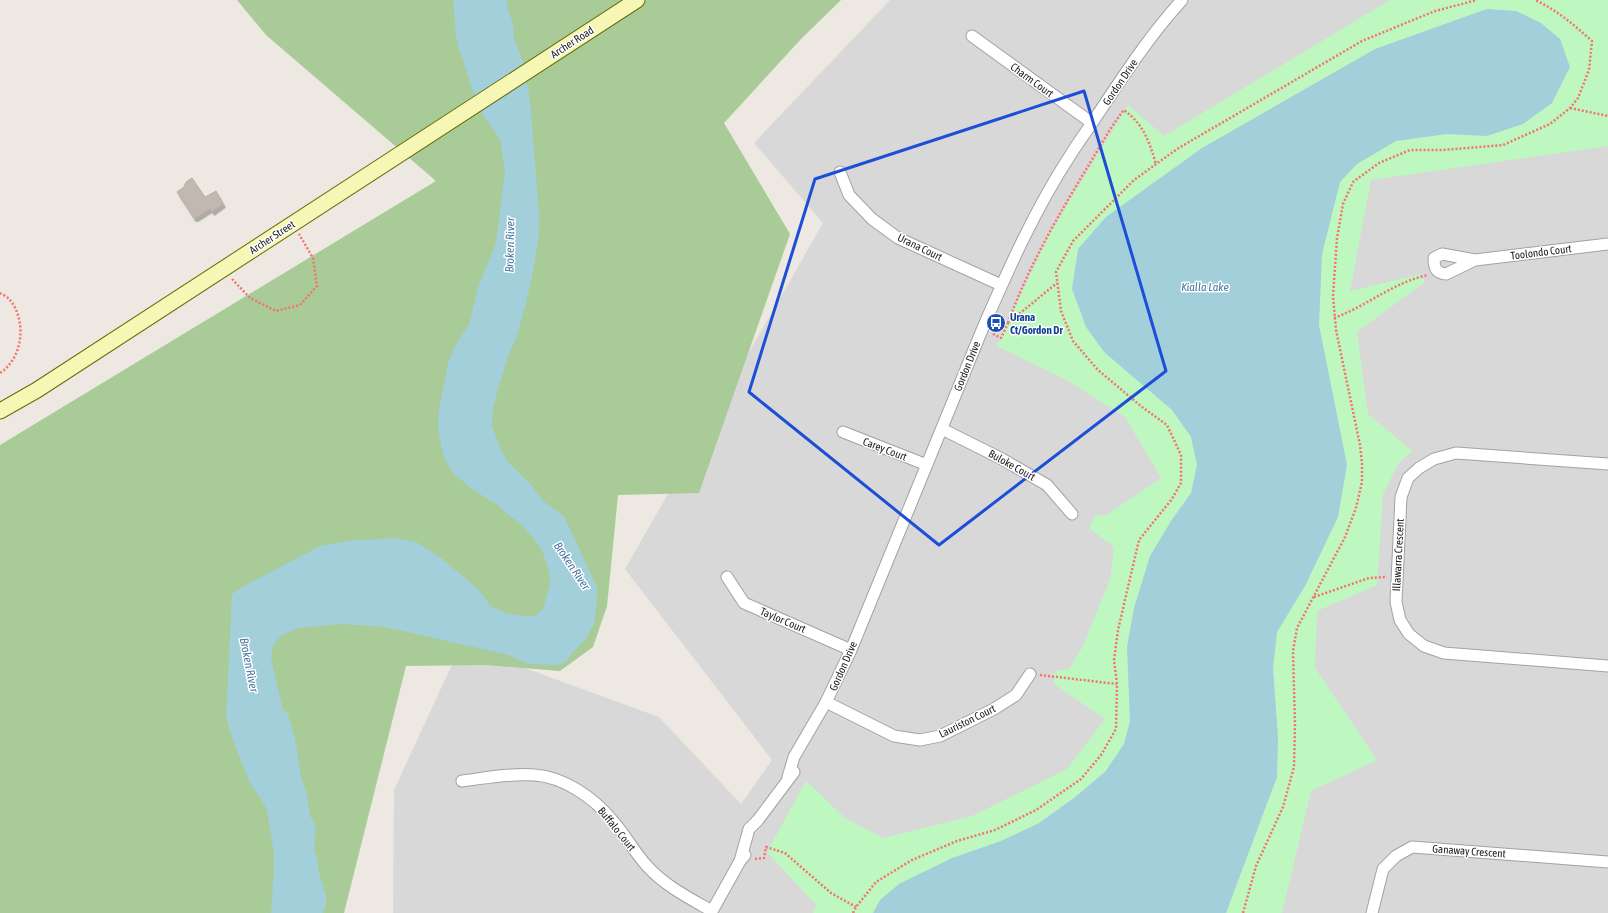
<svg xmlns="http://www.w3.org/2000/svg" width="1608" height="913" font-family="'Asap Condensed',sans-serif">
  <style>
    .residential { fill: #d9d8d8 }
    .forest { fill: #a8cb97 }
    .park { fill: #bef7c0 }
    .water { fill: #a2cfd9 }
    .building { fill: #c1b8b1; stroke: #beaea4; filter: url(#shadow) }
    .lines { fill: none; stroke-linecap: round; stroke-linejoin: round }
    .minor-casing { stroke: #a2a2a2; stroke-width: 13 }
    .secondary-casing { stroke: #666d08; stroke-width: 17 }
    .path { stroke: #f5736a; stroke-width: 2.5; stroke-dasharray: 2 2; stroke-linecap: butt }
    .minor { stroke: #fff; stroke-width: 11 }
    .secondary { stroke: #f6f7b5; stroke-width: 15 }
    .marked { fill: none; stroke: #1d4ed8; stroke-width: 3; stroke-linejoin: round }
    .labels { text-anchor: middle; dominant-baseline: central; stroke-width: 3; stroke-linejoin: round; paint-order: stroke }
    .street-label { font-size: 11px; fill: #1b1b1b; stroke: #fff }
    .transit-label { font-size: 11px; font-weight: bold; fill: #164399; stroke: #fff; text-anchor: start }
    .water-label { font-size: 12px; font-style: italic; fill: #4978a0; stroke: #fff }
  </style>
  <defs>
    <filter id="shadow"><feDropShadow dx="2.5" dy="4.5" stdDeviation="0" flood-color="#0004"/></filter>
  </defs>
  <rect width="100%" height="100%" fill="#ede8e1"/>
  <path class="residential" d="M 890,0 L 1608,0 L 1608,913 L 393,913 L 394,790 L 461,645 L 659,717 L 741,804 L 772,760 L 625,569 L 823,223 L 754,143 Z"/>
  <path class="forest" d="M 237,0 L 841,0 L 802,38 L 724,123 L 790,234 L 699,493 L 618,495 L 607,606 L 593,647 L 560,671 L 485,665 L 406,666 L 344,913 L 0,913 L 0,445 L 436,181 L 266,35 Z"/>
  <path class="park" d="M 1390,0 L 1608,0 L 1608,146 L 1371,180 L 1350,291 L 1421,274 L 1425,282 L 1357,332 L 1368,414 L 1412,451 L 1398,464 L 1383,494 L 1377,585 L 1317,611 L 1315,668 L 1377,760 L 1311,791 L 1282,913 L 813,913 L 817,906 L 767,852 L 806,781 L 845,818 L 883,838 L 972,816 L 1067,769 L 1105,719 L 1054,684 L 1054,671 L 1069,669 L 1082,648 L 1110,580 L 1114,547 L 1089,528 L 1096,514 L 1105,516 L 1161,478 L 1125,417 L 1070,382 L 997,346 L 1007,323 L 1051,231 L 1128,105 L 1164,136 Z"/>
  <path class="water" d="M 453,0 L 507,0 L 508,10 L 513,23 L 514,38 L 524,65 L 530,100 L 539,212 L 539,234 L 534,266 L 526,303 L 516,338 L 509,354 L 498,389 L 493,408 L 492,426 L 499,445 L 507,461 L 531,485 L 543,501 L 564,516 L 597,587 L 597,601 L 594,624 L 586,639 L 573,652 L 566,662 L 557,665 L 531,664 L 520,661 L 509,655 L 385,627 L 341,624 L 299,628 L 282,635 L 276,641 L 272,649 L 271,659 L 283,710 L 286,711 L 288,715 L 295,738 L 301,777 L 307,795 L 310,815 L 316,828 L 314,850 L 318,861 L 318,869 L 326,896 L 326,904 L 323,913 L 271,913 L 274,870 L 274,853 L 267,811 L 264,804 L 249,781 L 230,732 L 226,716 L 232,594 L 244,586 L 320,546 L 352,540 L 369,540 L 394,538 L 416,542 L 441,558 L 477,588 L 489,604 L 494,608 L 506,613 L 521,616 L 535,616 L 543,609 L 550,584 L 549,571 L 542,550 L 526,529 L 496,504 L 472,489 L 453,473 L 444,458 L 439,434 L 438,424 L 439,410 L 448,363 L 455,346 L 469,324 L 479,285 L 496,243 L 505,171 L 500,140 L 478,107 L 459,48 L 456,36 Z
    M 1487,9 L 1516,11 L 1541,23 L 1560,39 L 1570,67 L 1552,103 L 1523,124 L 1487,136 L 1447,134 L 1396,141 L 1357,164 L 1340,182 L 1322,254 L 1319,325 L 1347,465 L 1338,517 L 1305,586 L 1277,632 L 1273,669 L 1278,737 L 1277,777 L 1226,913 L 873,913 L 880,900 L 899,884 L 952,858 L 1001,841 L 1039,823 L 1074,798 L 1105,772 L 1124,744 L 1130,721 L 1127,647 L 1134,608 L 1150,556 L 1171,521 L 1191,493 L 1197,465 L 1191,437 L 1172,410 L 1104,352 L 1086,327 L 1072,289 L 1078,249 L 1106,217 L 1202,148 L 1375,49 Z"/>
  <path class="building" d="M 192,178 L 205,197 L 216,191 L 223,203 L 212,211 L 210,208 L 194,218 L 177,192 L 184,187 L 186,182 Z"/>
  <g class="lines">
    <defs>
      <path id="minor" d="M 972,36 L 1092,123
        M 840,172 L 849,195 L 872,219 L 898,238 L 1001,285
        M 1475,260 L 1446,274 C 1436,273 1434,268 1434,258 L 1442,254 L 1475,260 L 1608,244
        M 942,429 L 1002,459 L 1047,485 L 1072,514
        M 843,432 L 927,465
        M 1608,464 L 1456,453 L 1434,459 L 1419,468 L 1408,478 L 1401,497 L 1396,602 L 1400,620 L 1409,634 L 1424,646 L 1444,653 L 1608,666
        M 727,577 L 744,603 L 851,650
        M 826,702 L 894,736 L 920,740 L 940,736 L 994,709 L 1016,695 L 1030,674
        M 788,777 L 794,757 L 826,702 L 851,650 L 982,330 C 1008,270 1035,209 1071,154 C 1079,141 1089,128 1098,114 C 1124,75 1150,35 1182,0
        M 462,781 C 486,778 511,773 535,775 C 564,777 594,798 612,820 C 625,834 634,852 647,866 C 665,886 689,898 712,911
        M 740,861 L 749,829 L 758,820 L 794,772
        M 711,913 L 740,861 L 745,855
        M 1372,913 L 1383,869 L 1396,856 L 1412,847 L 1608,862"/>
      <path id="secondary" d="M 0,411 L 37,390 L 637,0"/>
    </defs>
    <use href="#minor" class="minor-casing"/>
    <use href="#secondary" class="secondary-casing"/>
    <path class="path" d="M 1570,108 L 1608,116
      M 232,279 L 250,298 L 276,311 L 300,305 L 317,286 L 313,258 L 299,234
      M 0,293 C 3,295 8,297 10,300 C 27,321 23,358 0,373
      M 1334,318 C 1367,306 1394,282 1428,275
      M 1008,323 C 1028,267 1059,214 1090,163 C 1101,145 1111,126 1124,110 C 1144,125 1149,141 1156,164
      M 993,334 L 1001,338 L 1008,323 L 1057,283
      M 1314,597 L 1369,578 L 1387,577
      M 1040,675 L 1117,684
      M 755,859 L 764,858 L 766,847 L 785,853 L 831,893 L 856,907
      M 853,913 L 856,907 L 876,882 L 912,860 L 957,841 L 995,830 L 1036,810 L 1081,779 L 1101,755 L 1116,729 L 1117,684 L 1114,660 L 1118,630 L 1139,540 L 1172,499 L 1181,483 L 1181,455 L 1167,425 L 1142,407 L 1098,370 L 1073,341 L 1061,311 L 1056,272 L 1073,241 L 1134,180 L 1177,149 L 1362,41 L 1435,11 L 1477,0
      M 1243,913 L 1256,866 L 1283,807 L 1294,767 L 1295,724 L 1293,651 L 1297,628 L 1345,537 L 1356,508 L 1362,482 L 1362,463 L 1360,445 L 1336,330 L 1333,296 L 1337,238 L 1343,204 L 1353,182 L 1379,163 L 1410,150 L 1443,150 L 1503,145 L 1550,124 L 1570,108 L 1578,98 L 1589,70 L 1592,41 C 1574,25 1557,10 1535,0"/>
    <use href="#minor" class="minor"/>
    <use href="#secondary" class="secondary"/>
  </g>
  <path class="marked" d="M 1084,91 L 1166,371 L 939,545 L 749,392 L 815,179 Z"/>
  <defs>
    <symbol id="bus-disc" viewBox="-11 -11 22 22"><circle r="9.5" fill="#1a4fb4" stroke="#fff"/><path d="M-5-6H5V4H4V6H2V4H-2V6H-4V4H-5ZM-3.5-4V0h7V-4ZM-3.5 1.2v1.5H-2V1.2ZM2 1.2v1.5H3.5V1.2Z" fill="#fff"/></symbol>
  </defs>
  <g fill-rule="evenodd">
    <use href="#bus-disc" x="985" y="312" width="22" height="22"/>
  </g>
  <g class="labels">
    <g class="street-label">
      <text transform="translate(572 42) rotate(-33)">Archer Road</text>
      <text transform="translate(1032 80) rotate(36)">Charm Court</text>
      <text transform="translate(1120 82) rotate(-56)">Gordon Drive</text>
      <text transform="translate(272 237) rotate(-33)">Archer Street</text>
      <text transform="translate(920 247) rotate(26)">Urana Court</text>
      <text transform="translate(1541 252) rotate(-7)">Toolondo Court</text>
      <text transform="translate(967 366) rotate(-68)">Gordon Drive</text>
      <text transform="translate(885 449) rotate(21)">Carey Court</text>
      <text transform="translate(1012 465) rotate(29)">Buloke Court</text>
      <text transform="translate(1398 555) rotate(-87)">Illawarra Crescent</text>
      <text transform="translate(783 620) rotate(23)">Taylor Court</text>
      <text transform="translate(843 666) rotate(-66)">Gordon Drive</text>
      <text transform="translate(967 721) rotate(-26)">Lauriston Court</text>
      <text transform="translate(617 829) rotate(51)">Buffalo Court</text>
      <text transform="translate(1469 851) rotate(4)">Ganaway Crescent</text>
    </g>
    <g class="transit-label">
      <text x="1010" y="317">Urana<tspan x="1010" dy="13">Ct/Gordon Dr</tspan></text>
    </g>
    <g class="water-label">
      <text transform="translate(510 245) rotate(-89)">Broken River</text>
      <text x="1205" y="287">Kialla Lake</text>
      <text transform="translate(572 566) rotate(56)">Broken River</text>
      <text transform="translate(249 665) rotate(79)">Broken River</text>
    </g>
  </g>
</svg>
